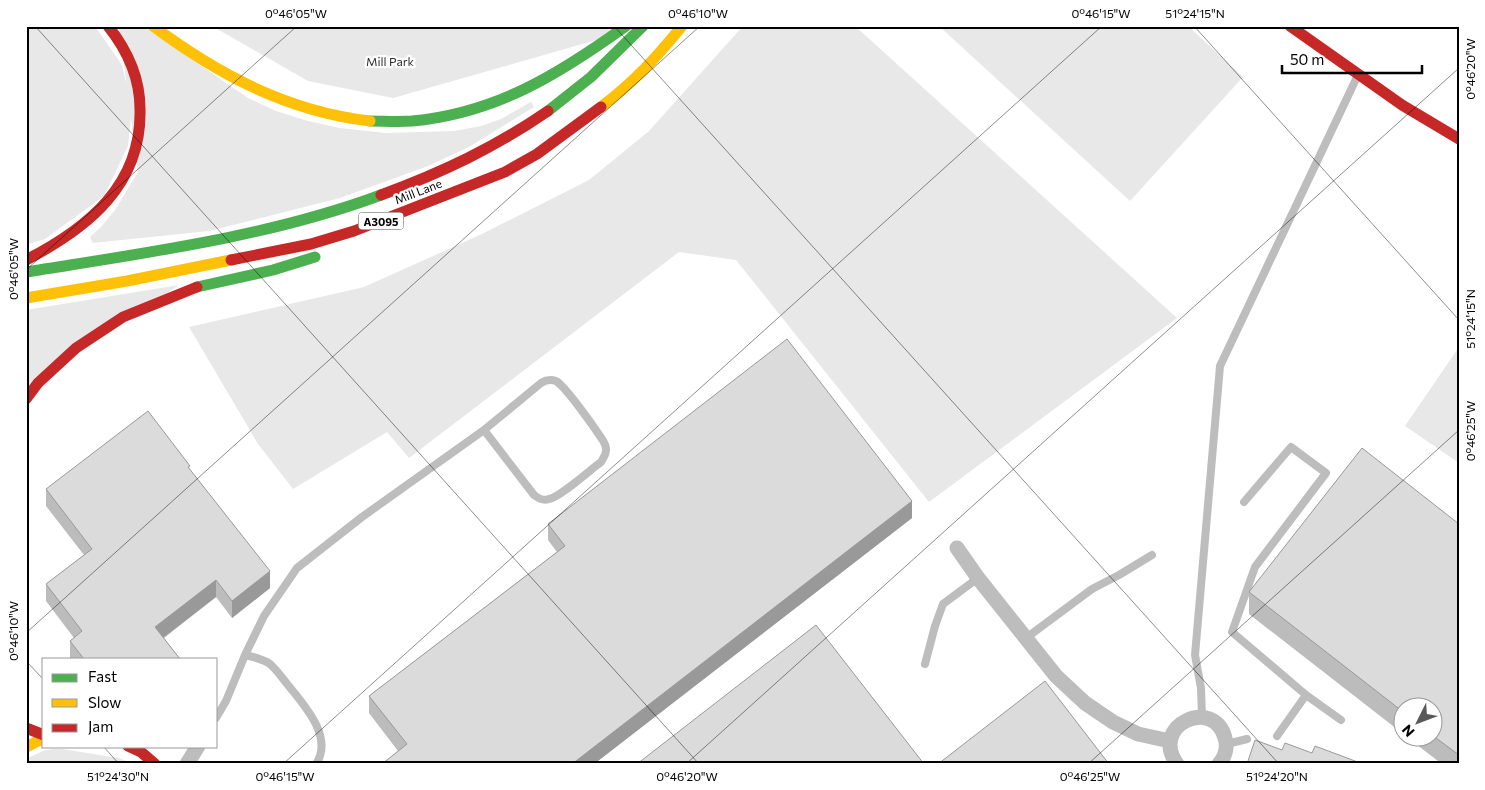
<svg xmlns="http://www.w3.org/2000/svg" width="1485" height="790" font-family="Commissioner,sans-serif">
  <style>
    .green { fill: #e8e8e8 }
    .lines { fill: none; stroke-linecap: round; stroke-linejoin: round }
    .lane { stroke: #bdbdbd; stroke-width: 8 }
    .street { stroke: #bdbdbd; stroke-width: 15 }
    .fast { stroke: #4caf50; stroke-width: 11 }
    .slow { stroke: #ffc107; stroke-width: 11 }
    .jam { stroke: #c62828; stroke-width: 11 }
    .wall { fill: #bcbcbc }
    .shaded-wall { fill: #999 }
    .building { fill: #dbdbdb; stroke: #999 }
    .ticks { fill: none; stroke: #000; stroke-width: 1; stroke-opacity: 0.45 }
    .labels { text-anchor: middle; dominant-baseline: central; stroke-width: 4.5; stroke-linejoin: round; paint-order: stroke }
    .shield { fill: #fff; stroke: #4c4c4c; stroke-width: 1 }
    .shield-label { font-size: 11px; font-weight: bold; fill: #000 }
    .park-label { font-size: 12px; fill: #2c2c2c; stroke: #fff }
    .street-label { font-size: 12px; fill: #000; stroke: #fff }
    .neatline { fill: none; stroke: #000; stroke-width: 2 }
    .ticks-label { font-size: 12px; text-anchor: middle; fill: #000 }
  </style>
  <rect width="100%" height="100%" fill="#fff"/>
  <path class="green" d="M 26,26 L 95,26 L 122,65 L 132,108 L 128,146 L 104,196 L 45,239 L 26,245 Z
    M 119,26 L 143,26 L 248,98 L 276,111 L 308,121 L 340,128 L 386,133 L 454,131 L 481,126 L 501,119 L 531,102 L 534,107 L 469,147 L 428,166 L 340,198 L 209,231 L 93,243 L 90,237 L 101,227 L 115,210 L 138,172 Z
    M 212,26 L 618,26 L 607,37 L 393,98 L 308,81 Z
    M 743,26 L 855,26 L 1177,318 L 929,502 L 736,260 L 679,252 L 409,458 L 387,432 L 293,489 L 258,444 L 189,327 L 364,287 L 482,234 L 589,180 L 649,131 Z
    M 939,26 L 1188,26 L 1243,77 L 1130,201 Z
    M 179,285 L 26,389 L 26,310 Z
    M 1459,347 L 1459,463 L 1405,426 Z
    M 53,749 L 62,749 L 119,758 L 133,764 L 26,764 L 26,759 L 28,758 L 43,751 Z"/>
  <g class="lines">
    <path class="lane" d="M 1244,502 L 1291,447 L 1326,473 L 1255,567 L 1232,632 L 1306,695 L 1277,736
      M 1026,638 L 1092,589 L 1119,575 L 1152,555
      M 245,655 C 254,657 263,659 270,664 C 277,670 282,678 288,685 C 304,705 334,737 316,764
      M 925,664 L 935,626 L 943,604 L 978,578
      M 1306,695 L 1341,720
      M 1202,717 L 1201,688 L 1195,655 L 1220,366 L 1357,77
      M 216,718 L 226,701 L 245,655 L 264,616 L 297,568 L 362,517 L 484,430 L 541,383 C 546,380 550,379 556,381 C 566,387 594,427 602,439 C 608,448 607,453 601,462 C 590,470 560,497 549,499 C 543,501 539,499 534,495 L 484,430
      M 1227,744 L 1247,739"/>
    <path class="street" d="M 957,548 L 978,578 L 1056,676 L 1085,703 L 1113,722 L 1138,734 L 1170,741
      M 187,764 L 198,746
      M 1177,764 C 1149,725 1214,696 1225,738 C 1228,747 1225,757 1219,764"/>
    <path class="fast" d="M 548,111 L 591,77 L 643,26
      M 370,121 C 384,121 398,122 412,121 C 497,113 559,74 626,26
      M 26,272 C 144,253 268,237 381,195
      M 197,287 L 273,270 L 315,257"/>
    <path class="slow" d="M 153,26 C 219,75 287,111 370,121
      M 601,107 C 634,82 656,58 682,26
      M 26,298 L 127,281 L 231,260
      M 26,747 L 44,738"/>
    <path class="jam" d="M 1290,26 L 1402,105 L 1459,139
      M 381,195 C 443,172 494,148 548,111
      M 26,260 C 88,228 142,185 140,109 C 140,77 128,51 108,26
      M 231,260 L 311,244 L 354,231 L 505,172 L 537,154 L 601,107
      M 26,399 L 38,383 L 76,348 L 123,317 L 197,287
      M 26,728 L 44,735
      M 128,746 L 141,752 L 155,764"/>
  </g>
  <path class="wall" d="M 190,470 L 270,588 L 232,618 L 216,597 L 164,638 L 180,659 L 71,659 L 70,658 L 70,641 L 74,638 L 46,601 L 46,584 L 84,555 L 46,506 L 46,489 Z
    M 912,518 L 594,764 L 382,764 L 398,751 L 369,713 L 369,696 L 557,552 L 548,540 L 548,524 Z
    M 1459,524 L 1459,764 L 1442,764 L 1408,738 L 1432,738 L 1432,708 L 1402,708 L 1402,733 L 1249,614 L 1249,592 Z"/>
  <path class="shaded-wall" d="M 912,501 L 912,518 L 594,764 L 572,764 Z
    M 270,571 L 270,588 L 232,618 L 232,601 Z
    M 216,580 L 216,597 L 155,644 L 155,627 Z"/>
  <path class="building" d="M 787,339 L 912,501 L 572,764 L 382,764 L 407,744 L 369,696 L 565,546 L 548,524 Z
    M 148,411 L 190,466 L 188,467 L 270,571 L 232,601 L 216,580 L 155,627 L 180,659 L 84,659 L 70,641 L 82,631 L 46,584 L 92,549 L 46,489 Z
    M 1362,448 L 1459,524 L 1459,755 L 1432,735 L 1432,708 L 1402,708 L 1402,711 L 1249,592 Z
    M 816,625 L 924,764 L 637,764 Z
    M 1045,681 L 1109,764 L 938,764 Z
    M 1255,740 L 1282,750 L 1285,743 L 1312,753 L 1315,746 L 1363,764 L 1247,764 Z"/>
  <path class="ticks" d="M 35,26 L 699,764M 614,26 L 1279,764M 1194,26 L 1459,320M 26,270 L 297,26M 26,633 L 700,26M 26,661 L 44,680M 103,746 L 119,764M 283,764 L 1102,26M 686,764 L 1459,68M 1088,764 L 1459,430"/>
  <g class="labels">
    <rect class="shield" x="358.5" y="212.5" width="45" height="17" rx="4"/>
    <g class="shield-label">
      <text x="381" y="221">A3095</text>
    </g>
    <g class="park-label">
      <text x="390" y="61">Mill Park</text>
    </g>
    <g class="street-label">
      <text transform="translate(418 191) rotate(-21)">Mill Lane</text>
    </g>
  </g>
  <rect width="1485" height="790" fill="none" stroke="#ffffff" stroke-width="55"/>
  <rect x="42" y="658" width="175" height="90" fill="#ffffff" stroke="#999999"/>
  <rect x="52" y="674" width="25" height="8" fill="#4caf50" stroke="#999999"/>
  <text x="88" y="682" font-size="15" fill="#000000">Fast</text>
  <rect x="52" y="699" width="25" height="8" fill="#ffc107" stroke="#999999"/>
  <text x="88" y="708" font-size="15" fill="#000000">Slow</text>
  <rect x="52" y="724" width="25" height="8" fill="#c62828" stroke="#999999"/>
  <text x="88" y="732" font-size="15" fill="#000000">Jam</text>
  <g transform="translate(1418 722) rotate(228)"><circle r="24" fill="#ffffff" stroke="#999999"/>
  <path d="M0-4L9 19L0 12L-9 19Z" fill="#595959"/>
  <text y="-8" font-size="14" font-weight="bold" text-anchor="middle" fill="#000000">N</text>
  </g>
  <path d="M1282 65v8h140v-8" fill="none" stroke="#000000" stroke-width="2.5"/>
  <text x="1290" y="65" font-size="15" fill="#000000" stroke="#ffffff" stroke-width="4" paint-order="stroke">50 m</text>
  <rect x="28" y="28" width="1430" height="734" class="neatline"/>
  <g class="ticks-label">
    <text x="296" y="18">0°46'05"W</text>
    <text x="698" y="18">0°46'10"W</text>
    <text x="1101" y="18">0°46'15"W</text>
    <text x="1195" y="18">51°24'15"N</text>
    <text transform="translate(1471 69) rotate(-90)" y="4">0°46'20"W</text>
    <text transform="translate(14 269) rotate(-90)" y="4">0°46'05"W</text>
    <text transform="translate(1471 319) rotate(-90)" y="4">51°24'15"N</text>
    <text transform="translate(1471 431) rotate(-90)" y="4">0°46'25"W</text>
    <text transform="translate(14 631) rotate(-90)" y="4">0°46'10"W</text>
    <text x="118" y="781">51°24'30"N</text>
    <text x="285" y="781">0°46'15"W</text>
    <text x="687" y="781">0°46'20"W</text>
    <text x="1090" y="781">0°46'25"W</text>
    <text x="1277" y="781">51°24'20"N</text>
  </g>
</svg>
